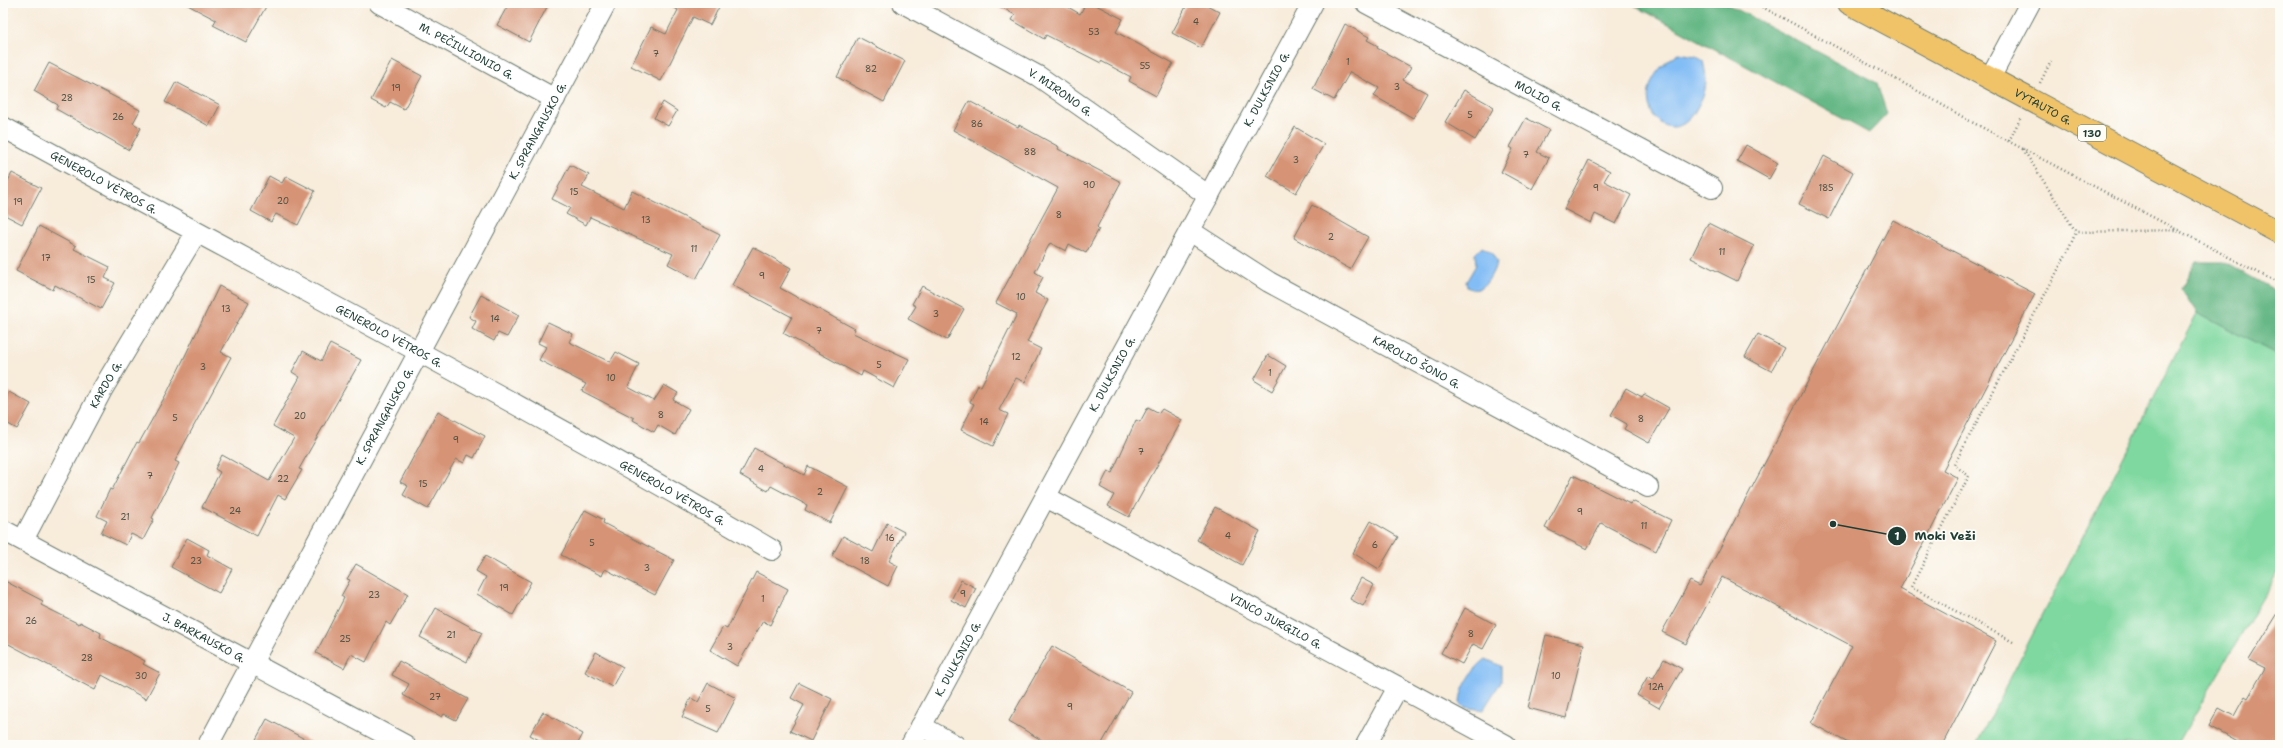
<svg xmlns="http://www.w3.org/2000/svg" width="2283" height="748" font-family="'Shantell Sans',sans-serif">
  <style>
    .green { fill: #7ed89f; stroke: #4e8a6a }
    .forest { fill: #66b886; stroke: #427a5d }
    .water { fill: #83bdf5; stroke: #517d94 }
    .building { fill: #d69375 }
    .lines { fill: none; stroke-linecap: round; stroke-linejoin: round }
    .minor-casing { stroke: #6b7a6e; stroke-width: 22 }
    .primary-casing { stroke: #6b7a6e; stroke-width: 24 }
    .path { stroke: #6b7a6e; stroke-width: 2.5; stroke-dasharray: 1 3; stroke-linecap: butt }
    .minor { stroke: #fff; stroke-width: 20 }
    .primary { stroke: #f1c369; stroke-width: 22 }
    .labels { text-anchor: middle; dominant-baseline: central; stroke-width: 3.5; stroke-linejoin: round; paint-order: stroke }
    .number-label { font-size: 9px; fill: #4d5244 }
    .shield { fill: #fdfcf7; stroke: #62766e; stroke-width: 1 }
    .shield-label { font-size: 10px; font-weight: bold; fill: #1f3d34 }
    .street-label { font-size: 11px; fill: #1f3d34; stroke: #fdfcf7 }
    .leader { fill: none; stroke: #1f3d34; stroke-width: 1.5 }
    .callout-dot { fill: #1f3d34; stroke: #fdfcf7; stroke-width: 1.5 }
    .mark-label { font-size: 12px; text-anchor: middle; font-weight: bold; fill: #fff }
    .callout-label { font-size: 12px; text-anchor: middle; font-weight: bold; fill: #1f3d34; stroke: #fdfcf7; stroke-width: 3.5; stroke-linejoin: round; paint-order: stroke }
  </style>
  <rect width="100%" height="100%" fill="#fdfcf7"/>
  <filter id="ink" filterUnits="userSpaceOnUse"><feTurbulence type="fractalNoise" baseFrequency=".025" numOctaves="2"/><feDisplacementMap in="SourceGraphic" scale="8" xChannelSelector="R" yChannelSelector="G"/><feConvolveMatrix kernelMatrix="1 2 1 2 8 2 1 2 1" color-interpolation-filters="sRGB"/></filter>
  <filter id="wash" filterUnits="userSpaceOnUse"><feTurbulence type="fractalNoise" baseFrequency=".012" numOctaves="4" result="noise"/><feDisplacementMap in="SourceGraphic" scale="16" xChannelSelector="R" yChannelSelector="G"/><feGaussianBlur stdDeviation="0.9" result="paint"/><feColorMatrix in="noise" values="0 0 0 0 0 0 0 0 0 0 0 0 0 0 0 0 0 1.4 0 .05"/><feComposite in="paint" operator="in"/></filter>
  <g filter="url(#wash)">
    <rect width="100%" height="100%" fill="#f8ecdb"/>
    <path class="green" d="M 2197,313 L 2280,356 L 2280,568 L 2177,745 L 1976,745 Z"/>
    <path class="forest" d="M 1630,3 L 1725,3 L 1877,83 L 1887,114 L 1869,133 Z
      M 2196,262 L 2224,262 L 2280,293 L 2280,356 L 2197,313 L 2181,289 Z"/>
    <path class="water" d="M 1679,53 L 1696,56 L 1703,61 C 1708,82 1707,90 1697,108 C 1670,160 1613,93 1679,53 Z
      M 1482,247 L 1491,252 L 1497,262 C 1492,275 1483,297 1467,287 L 1466,282 L 1476,265 L 1475,254 Z
      M 1486,659 L 1501,666 L 1501,682 L 1483,710 L 1464,707 L 1460,703 C 1460,688 1474,667 1486,659 Z"/>
    <g id="blocks">
      <path class="building" d="M 184,3 L 268,3 L 246,42 L 213,25 L 216,20 Z
        M 509,3 L 549,3 L 529,42 L 497,25 Z
        M 665,3 L 721,3 L 710,25 L 693,17 L 661,81 L 631,66 L 651,27 L 666,34 L 678,10 Z
        M 994,3 L 1061,3 L 1080,14 L 1086,3 L 1092,3 L 1123,19 L 1116,32 L 1173,63 L 1156,96 L 1129,81 L 1131,77 L 1101,61 L 1101,63 L 1046,35 L 1044,39 L 1012,20 L 1015,15 Z
        M 1188,3 L 1203,3 L 1220,12 L 1201,48 L 1172,33 Z
        M 1345,24 L 1369,37 L 1367,40 L 1378,46 L 1377,48 L 1411,67 L 1403,80 L 1427,93 L 1413,118 L 1374,96 L 1379,88 L 1350,72 L 1334,100 L 1313,89 Z
        M 858,37 L 905,61 L 884,102 L 837,77 Z
        M 392,60 L 422,76 L 404,109 L 390,102 L 386,108 L 371,100 Z
        M 49,63 L 140,110 L 133,123 L 141,128 L 129,150 L 56,109 L 58,105 L 34,91 Z
        M 176,82 L 220,105 L 209,126 L 165,102 Z
        M 1464,90 L 1494,107 L 1475,140 L 1445,122 Z
        M 969,101 L 1018,127 L 1019,125 L 1059,147 L 1058,149 L 1121,182 L 1097,227 L 1099,229 L 1086,253 L 1069,244 L 1066,251 L 1050,243 L 1035,272 L 1043,277 L 1035,293 L 1048,300 L 1027,342 L 1041,349 L 1025,382 L 1016,378 L 999,410 L 1008,414 L 993,446 L 961,430 L 974,404 L 970,402 L 978,385 L 981,386 L 1017,314 L 996,303 L 1058,188 L 953,130 Z
        M 663,102 L 677,111 L 668,126 L 654,118 Z
        M 1526,118 L 1549,130 L 1537,152 L 1549,158 L 1532,189 L 1501,172 L 1513,149 L 1510,147 Z
        M 1295,127 L 1324,144 L 1296,193 L 1267,176 Z
        M 1746,145 L 1778,163 L 1769,179 L 1737,161 Z
        M 1824,156 L 1853,172 L 1829,219 L 1799,204 Z
        M 1589,160 L 1610,171 L 1604,181 L 1631,195 L 1616,224 L 1595,214 L 1591,223 L 1564,209 Z
        M 570,165 L 589,175 L 582,187 L 624,208 L 632,191 L 720,235 L 696,279 L 668,264 L 673,254 L 590,217 L 586,225 L 566,214 L 570,208 L 552,199 Z
        M 12,173 L 41,188 L 22,224 L 3,214 L 3,191 Z
        M 269,176 L 282,183 L 286,176 L 315,191 L 298,225 L 276,214 L 271,222 L 251,211 Z
        M 1312,205 L 1368,237 L 1350,269 L 1294,238 Z
        M 1893,220 L 2035,294 L 1943,470 L 1958,478 L 1900,589 L 1996,641 L 1942,745 L 1852,745 L 1811,723 L 1852,646 L 1722,577 L 1686,644 L 1662,632 L 1690,581 L 1700,586 Z
        M 1708,223 L 1754,246 L 1737,281 L 1691,258 Z
        M 39,226 L 76,246 L 74,249 L 110,267 L 105,278 L 115,283 L 101,309 L 55,285 L 53,290 L 16,271 Z
        M 753,247 L 791,268 L 780,288 L 855,329 L 853,333 L 909,359 L 894,388 L 863,371 L 861,376 L 783,333 L 792,317 L 732,285 Z
        M 219,286 L 249,302 L 221,352 L 231,357 L 175,461 L 179,463 L 152,518 L 154,519 L 143,540 L 131,534 L 126,545 L 101,533 L 107,521 L 97,516 L 110,489 L 112,490 L 137,442 L 139,443 L 168,391 Z
        M 922,286 L 964,309 L 947,340 L 908,319 L 916,306 L 912,304 Z
        M 481,295 L 519,315 L 507,337 L 498,333 L 494,341 L 472,329 L 476,321 L 469,317 Z
        M 548,322 L 573,334 L 569,342 L 610,362 L 616,352 L 639,364 L 628,387 L 654,401 L 664,385 L 678,393 L 673,400 L 689,409 L 675,435 L 658,425 L 654,432 L 633,420 L 634,418 L 582,391 L 586,384 L 539,360 L 546,347 L 538,343 Z
        M 1758,334 L 1784,348 L 1771,371 L 1745,357 Z
        M 330,344 L 361,360 L 299,469 L 302,470 L 285,499 L 278,495 L 257,536 L 202,507 L 220,472 L 215,469 L 222,455 L 269,481 L 294,438 L 273,426 L 300,377 L 292,372 L 303,351 L 321,361 Z
        M 1268,355 L 1286,366 L 1272,391 L 1254,380 Z
        M 1626,388 L 1642,397 L 1644,394 L 1669,408 L 1649,443 L 1624,429 L 1627,424 L 1611,415 Z
        M 9,392 L 31,404 L 17,429 L 3,421 L 3,403 Z
        M 1148,407 L 1159,413 L 1162,409 L 1182,420 L 1129,517 L 1108,506 L 1114,495 L 1100,487 L 1108,471 L 1112,473 L 1136,420 L 1140,422 Z
        M 438,411 L 485,436 L 474,458 L 468,455 L 464,463 L 456,459 L 428,509 L 403,495 L 408,486 L 400,482 Z
        M 754,448 L 804,475 L 808,466 L 848,487 L 830,523 L 805,510 L 807,505 L 771,486 L 768,491 L 740,475 Z
        M 1573,475 L 1630,504 L 1632,501 L 1671,520 L 1656,551 L 1601,523 L 1587,549 L 1545,528 Z
        M 1215,507 L 1260,531 L 1242,565 L 1197,540 Z
        M 585,510 L 604,520 L 603,523 L 674,560 L 655,595 L 605,569 L 602,576 L 561,555 Z
        M 1371,521 L 1398,537 L 1379,569 L 1353,553 Z
        M 887,523 L 904,532 L 889,561 L 898,566 L 888,586 L 832,556 L 843,536 L 873,552 Z
        M 187,538 L 209,550 L 207,555 L 232,569 L 219,593 L 171,567 Z
        M 485,556 L 531,582 L 513,615 L 477,594 L 486,577 L 476,571 Z
        M 356,564 L 408,594 L 390,625 L 386,622 L 366,662 L 351,654 L 344,668 L 316,653 L 344,598 L 341,596 L 350,580 L 347,579 Z
        M 756,572 L 788,589 L 770,625 L 763,621 L 737,666 L 710,650 L 723,627 L 727,629 Z
        M 1361,578 L 1374,585 L 1363,606 L 1350,599 Z
        M 3,580 L 43,601 L 41,605 L 79,624 L 80,622 L 101,633 L 100,637 L 145,661 L 143,664 L 160,673 L 146,699 L 102,675 L 95,690 L 3,641 Z
        M 961,580 L 976,588 L 966,608 L 951,600 Z
        M 436,608 L 482,633 L 467,662 L 420,637 Z
        M 1465,608 L 1496,625 L 1483,649 L 1473,644 L 1462,664 L 1441,653 Z
        M 2280,610 L 2280,745 L 2243,745 L 2209,726 L 2219,708 L 2234,716 L 2245,696 L 2248,698 L 2265,668 L 2249,660 Z
        M 1546,635 L 1584,644 L 1566,718 L 1528,708 Z
        M 1052,646 L 1131,692 L 1101,745 L 1050,745 L 1009,721 Z
        M 596,652 L 623,667 L 612,687 L 585,672 Z
        M 1664,659 L 1682,669 L 1659,708 L 1637,695 L 1648,676 L 1653,679 Z
        M 399,661 L 468,699 L 456,720 L 444,714 L 442,717 L 403,695 L 409,684 L 392,675 Z
        M 708,683 L 736,698 L 718,733 L 682,717 L 691,698 L 698,702 Z
        M 799,683 L 832,699 L 811,741 L 790,731 L 804,705 L 791,698 Z
        M 543,712 L 583,734 L 577,745 L 548,745 L 530,735 Z
        M 267,719 L 316,745 L 253,745 Z"/>
    </g>
  </g>
  <g filter="url(#ink)">
    <use href="#blocks" fill-opacity="0" stroke="#6b7a6e" stroke-width="1"/>
    <g class="lines">
      <defs>
        <g id="minor">
          <path id="s1" d="M 379,3 L 555,99"/>
          <path id="s2" d="M 903,3 L 1038,76 L 1209,196"/>
          <path id="s3" d="M 1366,3 L 1712,188"/>
          <path d="M 1990,78 L 2030,3"/>
          <path id="s4" d="M 3,127 C 259,268 520,401 772,550"/>
          <path id="s5" d="M 1190,231 L 1269,282 L 1648,487"/>
          <path id="s6" d="M 1046,497 L 1506,745"/>
          <path id="s7" d="M 3,530 L 405,745"/>
          <path id="s8" d="M 23,540 L 102,390 L 196,233"/>
          <path d="M 921,726 L 955,745"/>
          <path id="s9" d="M 208,745 L 606,3"/>
          <path id="s10" d="M 911,745 L 1313,3"/>
          <path d="M 1366,745 L 1398,687"/>
        </g>
        <g id="primary">
          <path id="s11" d="M 1849,3 L 2280,233"/>
        </g>
      </defs>
      <use href="#minor" class="minor-casing"/>
      <use href="#primary" class="primary-casing"/>
      <path class="path" d="M 1755,3 L 1927,96 L 1968,120 L 2280,284
        M 2040,83 L 2051,61
        M 2009,141 L 2021,117
        M 2023,149 L 2076,232 L 2179,230
        M 2013,642 L 1911,587 L 1969,476 L 1954,465 L 2068,251 L 2076,232"/>
      <use href="#minor" class="minor"/>
      <use href="#primary" class="primary"/>
    </g>
  </g>
  <g class="labels">
    <g class="number-label">
      <text x="1196" y="22">4</text>
      <text x="1094" y="32">53</text>
      <text x="656" y="54">7</text>
      <text x="1348" y="62">1</text>
      <text x="1145" y="66">55</text>
      <text x="871" y="69">82</text>
      <text x="1397" y="87">3</text>
      <text x="396" y="88">19</text>
      <text x="67" y="98">28</text>
      <text x="1470" y="115">5</text>
      <text x="118" y="117">26</text>
      <text x="977" y="124">86</text>
      <text x="1030" y="152">88</text>
      <text x="1526" y="155">7</text>
      <text x="1296" y="160">3</text>
      <text x="1089" y="185">90</text>
      <text x="1596" y="188">9</text>
      <text x="1826" y="188">185</text>
      <text x="574" y="192">15</text>
      <text x="283" y="201">20</text>
      <text x="18" y="202">19</text>
      <text x="1059" y="215">8</text>
      <text x="646" y="220">13</text>
      <text x="1331" y="237">2</text>
      <text x="694" y="249">11</text>
      <text x="1722" y="252">11</text>
      <text x="46" y="258">17</text>
      <text x="762" y="276">9</text>
      <text x="91" y="280">15</text>
      <text x="1021" y="297">10</text>
      <text x="226" y="309">13</text>
      <text x="936" y="314">3</text>
      <text x="495" y="319">14</text>
      <text x="819" y="331">7</text>
      <text x="1016" y="357">12</text>
      <text x="879" y="365">5</text>
      <text x="203" y="367">3</text>
      <text x="1270" y="373">1</text>
      <text x="611" y="378">10</text>
      <text x="661" y="415">8</text>
      <text x="300" y="416">20</text>
      <text x="175" y="418">5</text>
      <text x="1641" y="419">8</text>
      <text x="984" y="422">14</text>
      <text x="456" y="440">9</text>
      <text x="1141" y="452">7</text>
      <text x="761" y="469">4</text>
      <text x="150" y="476">7</text>
      <text x="283" y="479">22</text>
      <text x="423" y="484">15</text>
      <text x="820" y="492">2</text>
      <text x="235" y="511">24</text>
      <text x="1580" y="512">9</text>
      <text x="125" y="517">21</text>
      <text x="1644" y="526">11</text>
      <text x="1228" y="536">4</text>
      <text x="890" y="538">16</text>
      <text x="592" y="543">5</text>
      <text x="1375" y="545">6</text>
      <text x="196" y="561">23</text>
      <text x="865" y="561">18</text>
      <text x="647" y="568">3</text>
      <text x="504" y="588">19</text>
      <text x="963" y="594">9</text>
      <text x="374" y="595">23</text>
      <text x="763" y="599">1</text>
      <text x="31" y="621">26</text>
      <text x="1471" y="634">8</text>
      <text x="451" y="635">21</text>
      <text x="345" y="639">25</text>
      <text x="730" y="647">3</text>
      <text x="87" y="658">28</text>
      <text x="141" y="676">30</text>
      <text x="1556" y="676">10</text>
      <text x="1656" y="687">12A</text>
      <text x="435" y="697">27</text>
      <text x="1070" y="707">9</text>
      <text x="708" y="709">5</text>
    </g>
    <rect class="shield" x="2078" y="125" width="28" height="16" rx="3"/>
    <g class="shield-label">
      <text x="2092" y="133">130</text>
    </g>
    <g class="street-label">
      <text stroke="none"><textPath href="#s1" startOffset="100">M. PEČIULIONIO G.</textPath></text>
      <text stroke="none"><textPath href="#s10" startOffset="746">K. DULKSNIO G.</textPath></text>
      <text stroke="none"><textPath href="#s2" startOffset="181">V. MIRONO G.</textPath></text>
      <text stroke="none"><textPath href="#s3" startOffset="196">MOLIO G.</textPath></text>
      <text stroke="none"><textPath href="#s11" startOffset="220">VYTAUTO G.</textPath></text>
      <text stroke="none"><textPath href="#s9" startOffset="697">K. SPRANGAUSKO G.</textPath></text>
      <text stroke="none"><textPath href="#s4" startOffset="115">GENEROLO VĖTROS G.</textPath></text>
      <text stroke="none"><textPath href="#s4" startOffset="439">GENEROLO VĖTROS G.</textPath></text>
      <text stroke="none"><textPath href="#s5" startOffset="262">KAROLIO ŠONO G.</textPath></text>
      <text stroke="none"><textPath href="#s10" startOffset="422">K. DULKSNIO G.</textPath></text>
      <text stroke="none"><textPath href="#s8" startOffset="176">KARDO G.</textPath></text>
      <text stroke="none"><textPath href="#s9" startOffset="373">K. SPRANGAUSKO G.</textPath></text>
      <text stroke="none"><textPath href="#s4" startOffset="763">GENEROLO VĖTROS G.</textPath></text>
      <text stroke="none"><textPath href="#s6" startOffset="261">VINCO JURGILO G.</textPath></text>
      <text stroke="none"><textPath href="#s7" startOffset="228">J. BARKAUSKO G.</textPath></text>
      <text stroke="none"><textPath href="#s10" startOffset="98">K. DULKSNIO G.</textPath></text>
    </g>
  </g>
  <path class="leader" d="M1833 524L1897 536"/>
  <g class="callout-dot">
    <circle cx="1833" cy="524" r="4"/>
    <circle cx="1897" cy="536" r="10"/>
  </g>
  <g class="mark-label">
    <text x="1897" y="540">1</text>
  </g>
  <g class="callout-label">
    <text x="1945" y="540">Moki Veži</text>
  </g>
  <rect width="2283" height="748" fill="none" stroke="#fdfcf7" stroke-width="16"/>
</svg>
